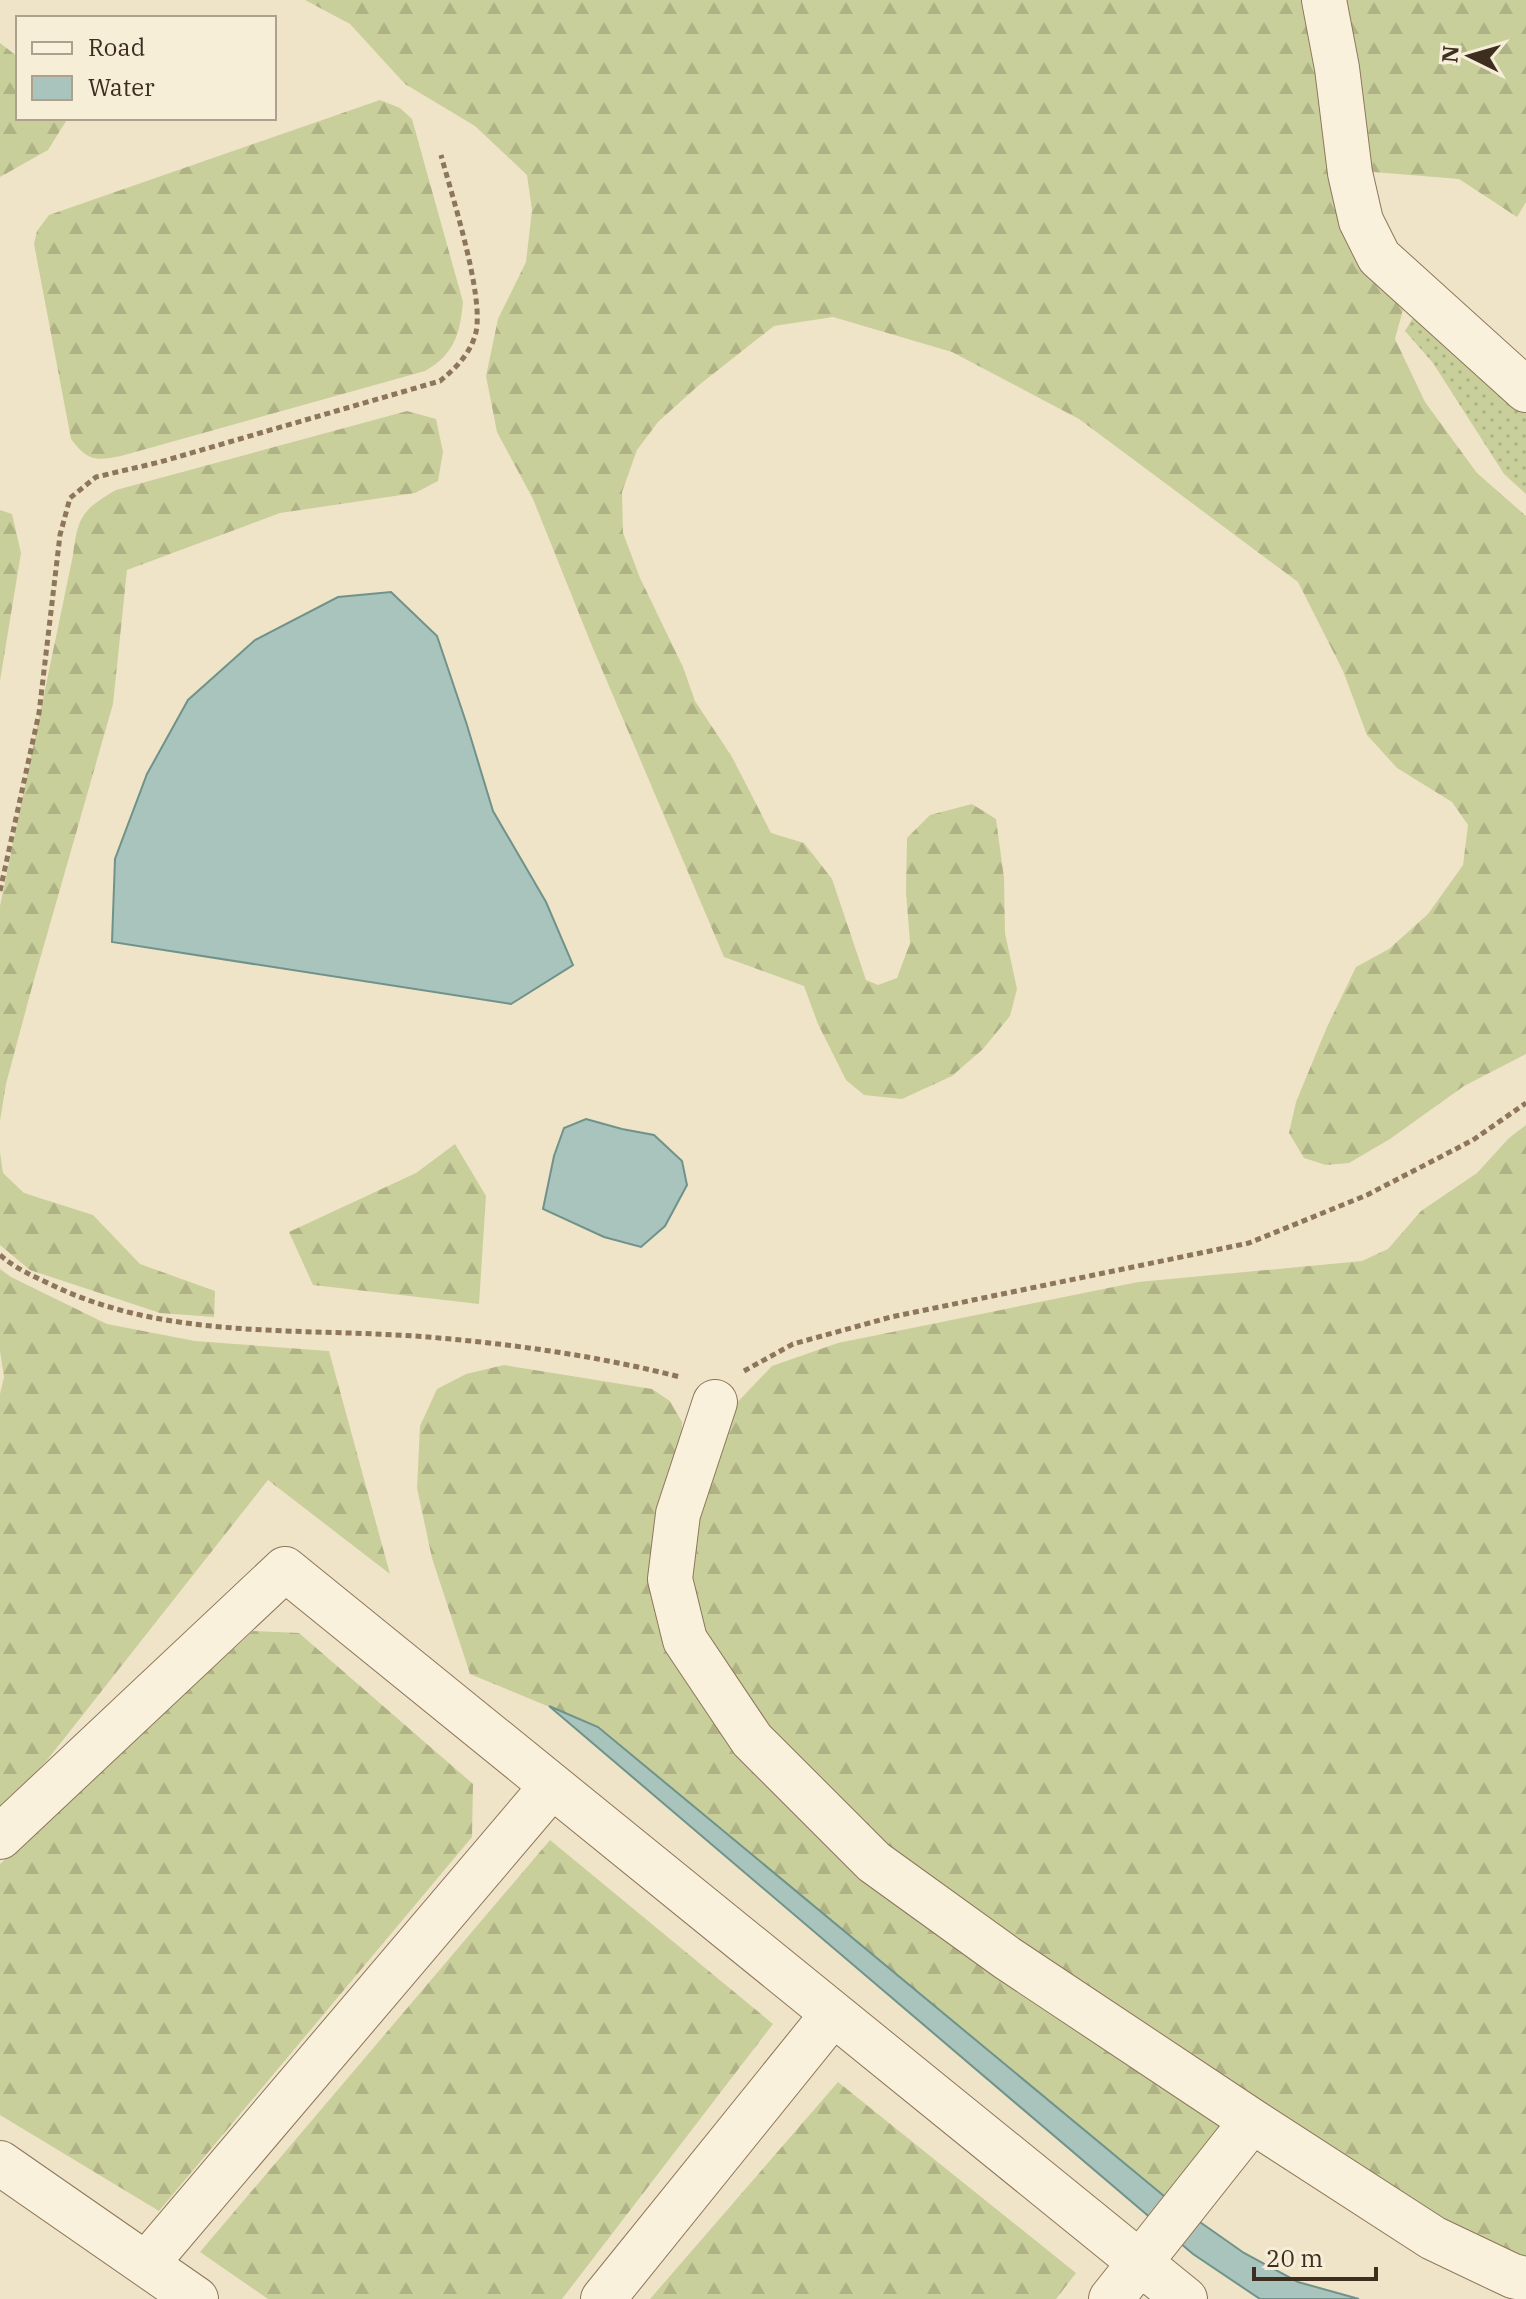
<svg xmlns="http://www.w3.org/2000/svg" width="1526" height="2299" font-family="'IBM Plex Serif',serif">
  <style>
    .green { fill: url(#green-dots) }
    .forest { fill: url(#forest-firs) }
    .water { fill: #a9c4bc; stroke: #6f938a; stroke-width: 2 }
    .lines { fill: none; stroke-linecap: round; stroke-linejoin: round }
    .minor-casing { stroke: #8d765c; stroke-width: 46 }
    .path { stroke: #8d765c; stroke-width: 5; stroke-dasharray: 6 4; stroke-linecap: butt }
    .minor { stroke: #faf1dc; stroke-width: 44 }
  </style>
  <defs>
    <pattern id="green-dots" width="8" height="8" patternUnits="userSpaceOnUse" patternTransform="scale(2)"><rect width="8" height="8" fill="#c9cf9b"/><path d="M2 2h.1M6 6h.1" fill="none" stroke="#aeb285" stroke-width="1.8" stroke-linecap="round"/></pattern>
    <pattern id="forest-firs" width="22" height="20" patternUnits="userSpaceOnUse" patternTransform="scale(2)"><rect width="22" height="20" fill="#c9cf9b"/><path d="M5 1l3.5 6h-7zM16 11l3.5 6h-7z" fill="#aeb285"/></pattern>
  </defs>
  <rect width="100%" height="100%" fill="#f0e4c8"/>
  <path class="green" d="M 1419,308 L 1526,410 L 1526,494 L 1504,474 L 1433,363 L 1405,331 Z"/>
  <path class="forest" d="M 305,0 L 1526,0 L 1526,202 L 1517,217 L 1459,179 L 1361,171 L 1407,295 L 1395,339 L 1425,402 L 1477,473 L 1526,516 L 1526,1054 L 1464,1086 L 1390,1139 L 1349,1163 L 1326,1165 L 1304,1158 L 1289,1133 L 1296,1102 L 1327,1027 L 1356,967 L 1389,949 L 1428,914 L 1463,865 L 1468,825 L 1452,802 L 1397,768 L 1367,735 L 1343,671 L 1298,582 L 1079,419 L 952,352 L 833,317 L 774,326 L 699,385 L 658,422 L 637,450 L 622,492 L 623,533 L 640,578 L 683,667 L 695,701 L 732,757 L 771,833 L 804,843 L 832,879 L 866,980 L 878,985 L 897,978 L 910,943 L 906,892 L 907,838 L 930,815 L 972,804 L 996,819 L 1004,878 L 1005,933 L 1017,989 L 1010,1016 L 983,1049 L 952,1076 L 902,1099 L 864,1095 L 846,1080 L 818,1024 L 804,986 L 724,957 L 592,646 L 533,499 L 497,432 L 486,376 L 498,319 L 526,262 L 532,210 L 527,175 L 475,126 L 405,84 L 350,24 Z
    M 0,43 L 18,57 L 18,118 L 68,118 L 48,150 L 0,177 Z
    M 380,100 L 400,108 L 412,119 L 463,302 C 460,333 455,354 425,371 L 121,456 C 96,461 87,461 71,439 L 34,244 L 37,231 L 49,215 Z
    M 407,411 L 436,419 L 443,452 L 438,481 L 415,493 L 280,513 L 127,570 L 113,704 L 32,987 L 6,1084 L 0,1121 L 0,906 L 73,555 C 78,516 82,510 116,490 Z
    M 0,510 L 12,514 L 21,553 L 0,681 Z
    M 1526,1125 L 1526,2259 L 1436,2228 L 1234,2110 L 1170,2201 L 598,1727 L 470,1674 L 432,1558 L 417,1488 L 420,1426 L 437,1389 L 466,1374 L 504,1365 L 652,1389 L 670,1401 L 682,1422 L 681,1466 L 661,1622 L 673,1663 L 714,1706 L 688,1604 L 687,1553 L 729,1411 L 772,1366 L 838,1343 L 1138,1282 L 1362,1261 L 1388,1249 L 1421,1211 L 1477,1173 L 1509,1138 Z
    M 455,1144 L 486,1196 L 479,1304 L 313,1285 L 289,1232 L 416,1173 Z
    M 0,1152 L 3,1173 L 24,1193 L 93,1215 L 140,1264 L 215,1291 L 214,1317 L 160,1313 L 30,1270 L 0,1245 Z
    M 0,1269 L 11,1277 L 107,1324 L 195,1341 L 329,1351 L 390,1574 L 268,1480 L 48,1759 L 0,1810 L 0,1394 L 4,1377 L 0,1351 Z
    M 253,1631 L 299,1633 L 473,1784 L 472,1837 L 159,2211 L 0,2115 L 0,1864 Z
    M 550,1840 L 773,2024 L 562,2299 L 268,2299 L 200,2252 Z
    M 838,2082 L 1076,2273 L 1056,2299 L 650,2299 Z"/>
  <path class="water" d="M 391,592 L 437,636 L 466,722 L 493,811 L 546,902 L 573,965 L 511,1004 L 112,942 L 115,859 L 147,774 L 188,700 L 255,640 L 338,597 Z
    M 586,1119 L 622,1129 L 654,1135 L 682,1161 L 687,1185 L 665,1226 L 641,1247 L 604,1237 L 543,1209 L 554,1156 L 564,1128 Z
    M 549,1706 L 598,1727 L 1170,2201 L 1244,2253 L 1298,2282 L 1359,2299 L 1260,2299 L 1193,2254 Z"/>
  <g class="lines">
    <defs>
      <path id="minor" d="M 1324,0 L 1337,68 L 1350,173 L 1361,221 L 1379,257 L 1526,390
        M 715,1402 L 678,1514 L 670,1579 L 685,1640 L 752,1740 L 874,1862 L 1007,1958 L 1252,2121 L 1433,2238 L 1513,2276 L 1526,2279
        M 0,1837 L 285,1569 L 1185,2299
        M 0,2163 L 196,2299
        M 146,2264 L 552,1786
        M 603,2299 L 833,2014
        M 1111,2299 L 1252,2121"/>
    </defs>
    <use href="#minor" class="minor-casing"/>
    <path class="path" d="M 0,891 L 39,713 L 60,535 L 70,498 L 96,477 L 160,462 L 440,381 C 456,368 471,353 476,332 C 484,295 452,196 441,155
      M 0,1255 C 16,1269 33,1276 52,1285 C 168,1341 303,1327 428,1337 C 513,1344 598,1356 680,1377
      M 744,1371 L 793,1344 L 891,1317 L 1249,1243 L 1367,1195 L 1473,1140 L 1526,1103"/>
    <use href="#minor" class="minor"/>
  </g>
  <rect x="16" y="16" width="260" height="104" fill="#f7eed8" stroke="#ada18e" stroke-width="2"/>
  <rect x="32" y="42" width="40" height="12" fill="#faf1dc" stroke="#ada18e" stroke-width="2"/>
  <text x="88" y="56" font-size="24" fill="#3d2e20">Road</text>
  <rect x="32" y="76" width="40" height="24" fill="#a9c4bc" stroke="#ada18e" stroke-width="2"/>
  <text x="88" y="96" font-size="24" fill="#3d2e20">Water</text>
  <g transform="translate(1470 56) rotate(275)" stroke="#f7eed8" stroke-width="6" paint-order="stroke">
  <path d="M0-6L14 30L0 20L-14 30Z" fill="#3d2e20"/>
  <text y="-12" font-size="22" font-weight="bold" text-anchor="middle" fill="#3d2e20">N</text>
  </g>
  <path d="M1254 2267v12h122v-12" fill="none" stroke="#3d2e20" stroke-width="4"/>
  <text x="1266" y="2267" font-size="24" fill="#3d2e20" stroke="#f7eed8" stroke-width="6" paint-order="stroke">20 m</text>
</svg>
